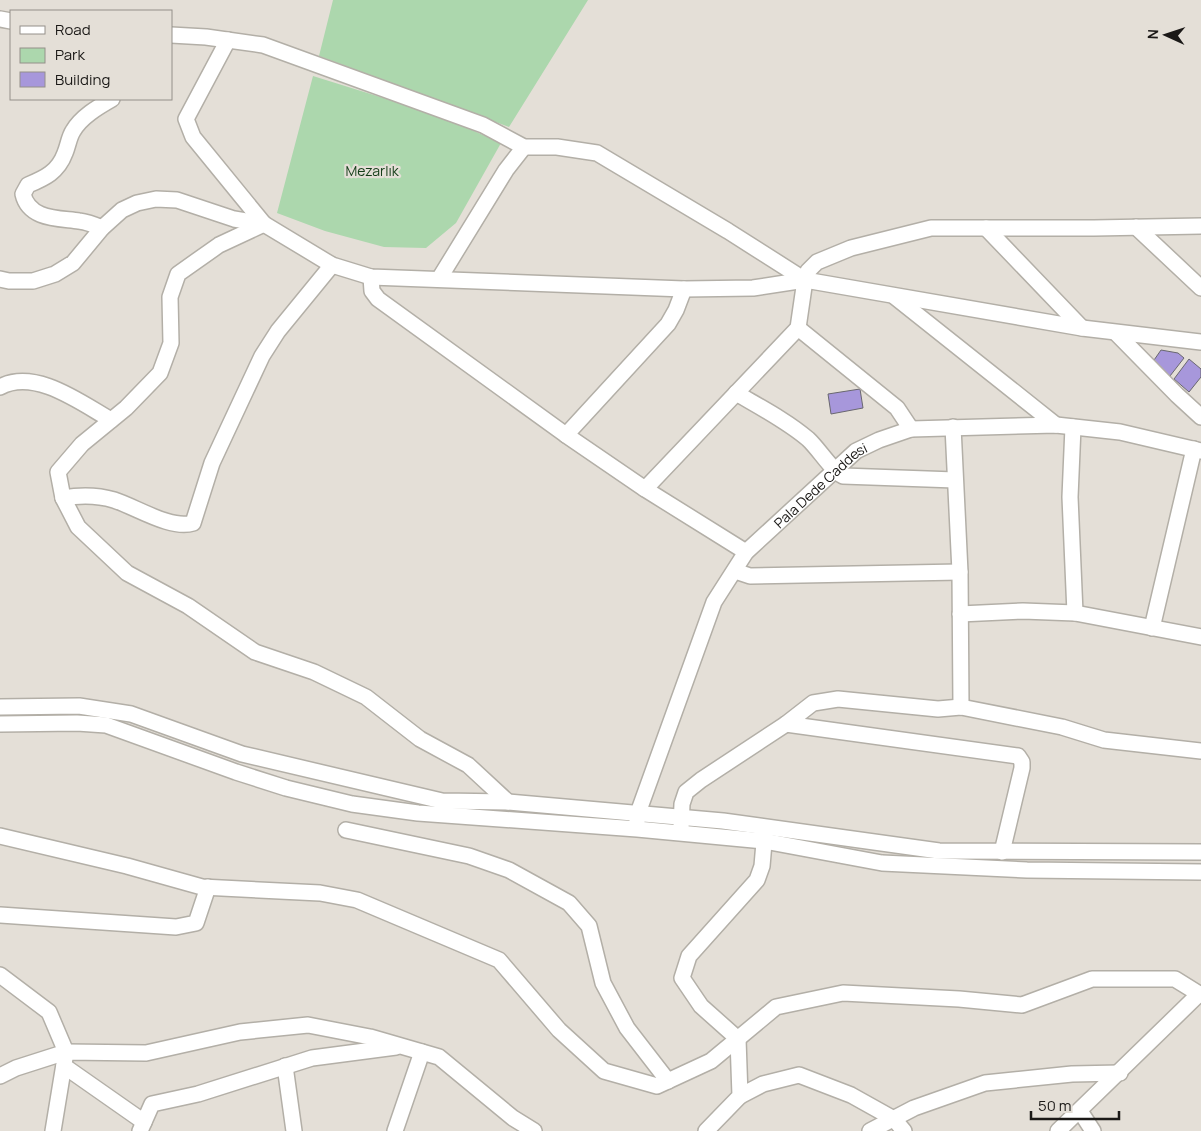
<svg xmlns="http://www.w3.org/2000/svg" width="1201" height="1131" font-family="Manrope,sans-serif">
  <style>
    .green { fill: #acd7ad }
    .building { fill: #a797db; stroke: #69676f }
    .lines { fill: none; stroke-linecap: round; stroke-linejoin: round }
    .minor-casing { stroke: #b3afa7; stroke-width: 18 }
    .minor { stroke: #fff; stroke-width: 15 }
    .labels { text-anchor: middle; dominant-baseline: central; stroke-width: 4.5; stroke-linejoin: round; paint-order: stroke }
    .park-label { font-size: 14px; fill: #143d18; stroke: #e4dfd7 }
    .street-label { font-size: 14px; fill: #1b1917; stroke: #e4dfd7 }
  </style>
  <rect width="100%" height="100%" fill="#e4dfd7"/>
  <path class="green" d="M 333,0 L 588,0 L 509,127 L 319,56 Z
    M 313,76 L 438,115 L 501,143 L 456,223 L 426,248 L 384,247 L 325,231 L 277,213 Z"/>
  <path class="building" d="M 1161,350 L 1178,353 L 1184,358 L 1170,376 L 1152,363 Z
    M 1189,359 L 1201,369 L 1201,377 L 1189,392 L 1174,379 Z
    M 860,389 L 863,408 L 831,414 L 828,394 Z"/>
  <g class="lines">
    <defs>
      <g id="minor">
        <path d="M 0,19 L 11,21"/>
        <path d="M 171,35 L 206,37 L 263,45 L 483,125 L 524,147 L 557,147 L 597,153 L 728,231 L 805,280 L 1082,328 L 1201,342"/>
        <path d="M 228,40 L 186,119 L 193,137 L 264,224 L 219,245 L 178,274 L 170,297 L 171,343 L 160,373 L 126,408 L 82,444 L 58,472 L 63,498 L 78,527 L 127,573 L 188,606 L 255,652 L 314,672 L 366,697 L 420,739 L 468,765 L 508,802"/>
        <path d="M 1136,227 L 1201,288"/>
        <path d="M 102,228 C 95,225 87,222 79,221 C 59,218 29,220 23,194 L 28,185 C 45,178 58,172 65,153 C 68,146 69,137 73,131 C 81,117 98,107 112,99"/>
        <path d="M 986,228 L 1082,328"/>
        <path d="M 371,277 L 372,291 L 378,299 L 566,435 L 645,489 L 746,552"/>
        <path d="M 0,279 L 9,281 L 33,281 L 55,274 L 73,263 L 102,228 L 122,210 L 137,203 L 156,199 L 177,200 L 234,219 L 264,224 L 332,265 L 371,277 L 684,289 L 753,288 L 805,280"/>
        <path d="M 439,279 L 506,170 L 524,147"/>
        <path d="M 895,297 L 1056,425"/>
        <path d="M 798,328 L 897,408 L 911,429"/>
        <path d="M 1117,334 L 1177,395 L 1201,417"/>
        <path d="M 0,387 C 35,368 81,403 111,420"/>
        <path d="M 736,393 C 760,407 787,421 808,439 C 819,449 832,471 843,476 L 955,480"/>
        <path d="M 953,427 L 960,572 L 961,707"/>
        <path d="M 1073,427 L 1070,497 L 1075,613"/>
        <path d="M 566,435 L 668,324 L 676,310 L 684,289"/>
        <path d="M 645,489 L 798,328 L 805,280 L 808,271 L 817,262 L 851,248 L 931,228 L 1094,228 L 1201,226"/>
        <path d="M 63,498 C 81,495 97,495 114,500 C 136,507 171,530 193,523 L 212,463 L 262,356 L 278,331 L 332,265"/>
        <path d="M 735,571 L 750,576 L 960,572"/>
        <path d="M 960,614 L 1023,611 L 1075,613 L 1201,637"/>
        <path d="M 1152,628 L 1194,449"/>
        <path d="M 0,707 L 79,706 L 131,714 L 242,754 L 442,801 L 508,802 L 723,821 L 939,851 L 1201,852"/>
        <path d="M 0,724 L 77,723 L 106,725 L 236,772 L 286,788 L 352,804 L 418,813 L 637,829 L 764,841 L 882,863 L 1027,870 L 1201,872"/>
        <path d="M 786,724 L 1018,756 L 1022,762 L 1022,768 L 1002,852"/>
        <path id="s1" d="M 637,821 L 638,813 L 714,602 L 746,552 L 856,451 L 879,440 L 911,429 L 1056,425 L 1120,432 L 1201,451"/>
        <path d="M 681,827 L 682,804 L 686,792 L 701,780 L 786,724 L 813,703 L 838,699 L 938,709 L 961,707 L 1062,727 L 1104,740 L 1201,751"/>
        <path d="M 346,830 L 469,856 L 509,870 L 569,903 L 589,926 L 603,983 L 627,1028 L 668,1081"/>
        <path d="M 0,836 L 127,866 L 202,887 L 320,893 L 357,900 L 499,960 L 559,1030 L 604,1071 L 657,1086 L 711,1061 L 776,1007 L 843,993 L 959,999 L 1022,1005 L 1092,979 L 1175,979 L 1201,995"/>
        <path d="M 0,915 L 176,927 L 196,923 L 208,887"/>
        <path d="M 0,975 L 49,1012 L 66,1052 L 53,1131"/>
        <path d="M 64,1066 L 144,1122"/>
        <path d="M 285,1066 L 294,1131"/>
        <path d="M 0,1076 L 16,1068 L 66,1052 L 146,1053 L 240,1032 L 308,1025 L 370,1037 L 439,1057 L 513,1118 L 534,1131"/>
        <path d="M 740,1096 L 763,1084 L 799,1075 L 851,1095 L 894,1119 L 904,1131"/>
        <path d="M 1080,1111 L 1093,1131"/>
        <path d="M 140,1131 L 152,1104 L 198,1094 L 312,1058 L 396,1047"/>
        <path d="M 395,1131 L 422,1052"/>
        <path d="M 706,1131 L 740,1096 L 738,1039 L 701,1006 L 682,978 L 689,956 L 757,880 L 762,866 L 765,831"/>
        <path d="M 870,1131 L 914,1108 L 985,1083 L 1072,1074 L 1120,1073"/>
        <path d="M 1058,1131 L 1199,994"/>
      </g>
    </defs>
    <use href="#minor" class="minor-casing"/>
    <use href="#minor" class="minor"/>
  </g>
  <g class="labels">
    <g class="park-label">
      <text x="372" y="170">Mezarlık</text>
    </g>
    <g class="street-label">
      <text stroke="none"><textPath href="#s1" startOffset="392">Pala Dede Caddesi</textPath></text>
    </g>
  </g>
  <rect x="10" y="10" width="162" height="90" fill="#e4dfd7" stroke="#94908a"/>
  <rect x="20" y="26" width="25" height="8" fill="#ffffff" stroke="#94908a"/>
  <text x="55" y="35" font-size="15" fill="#1b1917">Road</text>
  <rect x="20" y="48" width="25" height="15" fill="#acd7ad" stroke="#94908a"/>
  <text x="55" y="60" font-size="15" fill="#1b1917">Park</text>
  <rect x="20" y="72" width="25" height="15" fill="#a797db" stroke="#94908a"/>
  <text x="55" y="85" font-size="15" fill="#1b1917">Building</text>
  <g transform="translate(1166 35) rotate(273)" stroke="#e4dfd7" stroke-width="4" paint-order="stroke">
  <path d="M0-4L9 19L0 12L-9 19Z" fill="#1b1917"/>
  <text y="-8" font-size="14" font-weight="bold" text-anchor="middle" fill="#1b1917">N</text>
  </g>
  <path d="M1031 1111v8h88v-8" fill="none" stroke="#1b1917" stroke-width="2.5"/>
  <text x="1038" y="1111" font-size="15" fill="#1b1917" stroke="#e4dfd7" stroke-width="4" paint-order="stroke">50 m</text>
</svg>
